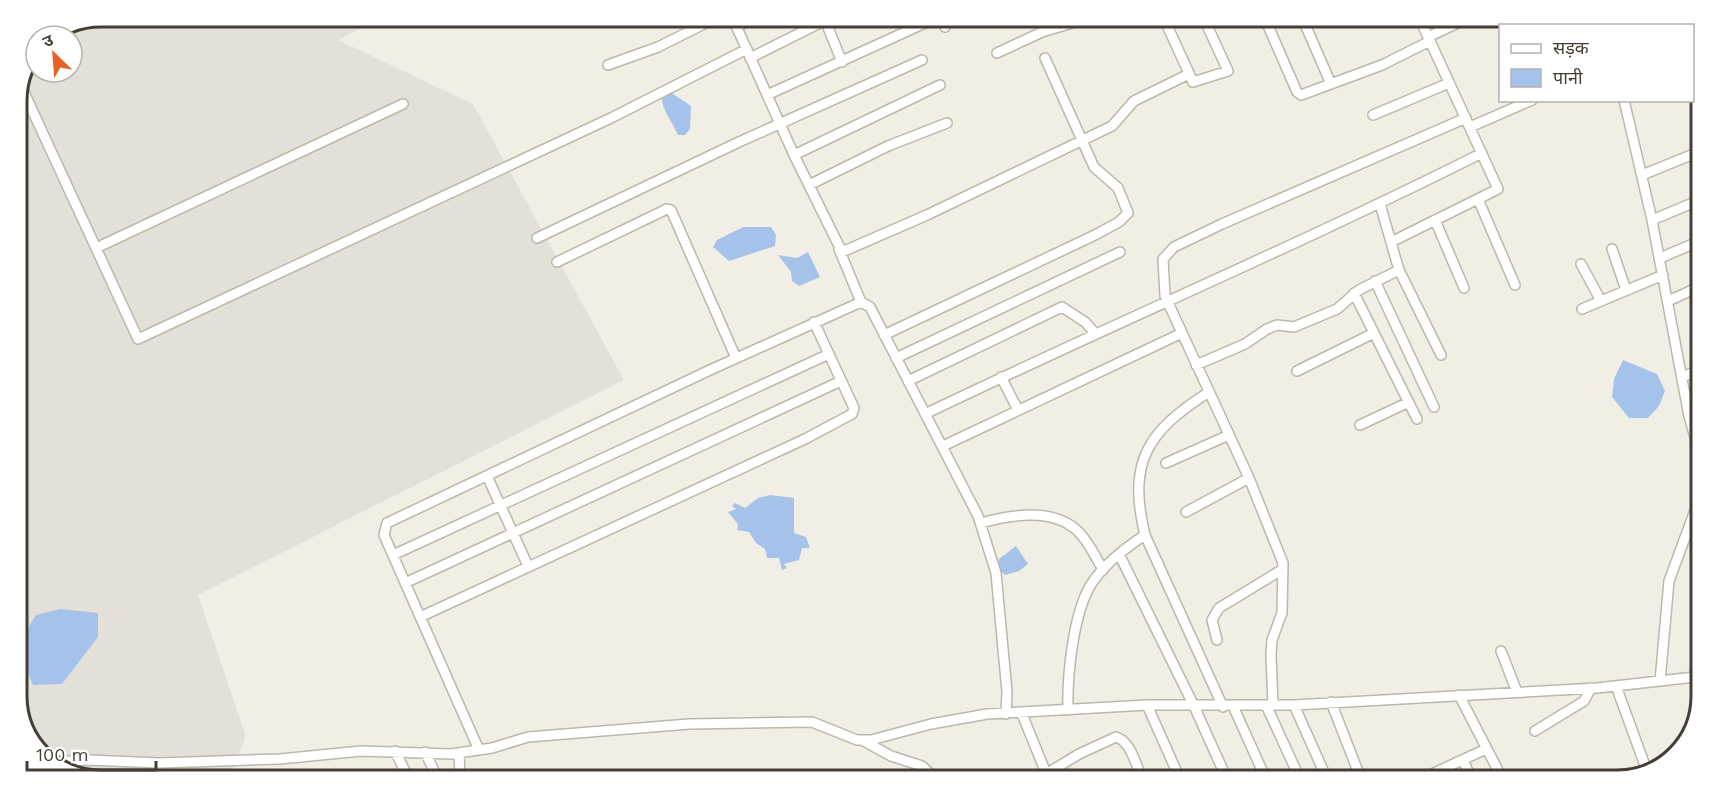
<svg xmlns="http://www.w3.org/2000/svg" width="1718" height="797" font-family="'Work Sans','Noto Sans Devanagari',sans-serif">
  <style>
    .industrial { fill: #e3e0da }
    .water { fill: #a5c3ea }
    .lines { fill: none; stroke-linecap: round; stroke-linejoin: round }
    .minor-casing { stroke: #bbb8a8; stroke-width: 12 }
    .minor { stroke: #fff; stroke-width: 9 }
    .rim { fill: none; stroke: #433f35; stroke-width: 3 }
  </style>
  <rect width="100%" height="100%" fill="#f1efe5"/>
  <path class="industrial" d="M 101,17 L 381,18 L 338,40 L 473,104 L 624,380 L 198,595 L 246,736 L 231,775 L 69,774 L 34,747 L 17,702 L 17,96 L 36,53 L 36,72 L 72,72 L 72,36 L 54,36 Z"/>
  <path class="water" d="M 670,92 L 691,106 L 690,129 L 685,135 L 678,135 C 673,123 662,110 662,98 Z
    M 743,227 L 771,227 L 776,235 L 775,246 L 729,261 L 713,247 L 717,240 Z
    M 808,252 L 820,277 L 799,286 L 792,281 L 791,272 L 778,255 L 797,258 Z
    M 1623,360 L 1657,374 L 1665,391 L 1659,406 L 1648,418 L 1629,418 L 1612,397 L 1614,379 Z
    M 770,495 L 794,498 L 794,533 L 806,537 L 810,548 L 802,548 L 799,560 L 784,564 L 787,568 L 782,570 L 779,558 L 767,558 L 765,549 L 756,543 L 749,532 L 737,530 L 738,524 L 728,512 L 736,509 L 732,506 L 735,503 L 745,508 L 758,498 Z
    M 1016,546 L 1028,564 L 1019,571 L 1005,575 L 998,568 L 999,559 Z
    M 60,609 L 98,613 L 98,637 L 62,684 L 33,685 C 19,652 16,646 36,615 Z"/>
  <g class="lines">
    <defs>
      <path id="minor" d="M 733,19 L 794,155 L 842,252 L 927,215 L 1112,126 L 1134,101 L 1189,74
        M 825,20 L 842,62
        M 1165,21 L 1193,82 L 1228,71 L 1205,21
        M 1266,21 L 1297,92 L 1301,95 L 1382,65 L 1430,41 L 1421,22
        M 1304,22 L 1331,84
        M 1606,23 L 1606,26
        M 737,27 L 752,19
        M 945,27 L 947,20
        M 1428,37 L 1460,22
        M 997,53 L 1042,32 L 1079,21
        M 750,58 L 826,20
        M 608,65 L 658,47 L 714,19
        M 21,86 L 138,339 L 611,118 L 747,49
        M 767,95 L 925,23
        M 1624,100 L 1652,220 L 1689,416 L 1698,448
        M 1373,115 L 1449,83
        M 1470,127 L 1532,100
        M 794,155 L 940,85
        M 1642,175 L 1701,151
        M 809,185 L 888,146 L 947,123
        M 1478,199 L 1515,285
        M 1380,204 L 1399,270 L 1441,355
        M 1435,220 L 1464,288
        M 1652,220 L 1700,200
        M 537,238 L 739,142 L 922,60
        M 1391,242 L 1498,189 L 1430,41
        M 96,248 L 403,104
        M 839,249 L 861,302
        M 1612,249 L 1626,290
        M 1660,258 L 1700,241
        M 557,262 L 667,209 L 671,210 L 736,358
        M 1581,264 L 1601,301
        M 1375,281 L 1434,407
        M 1354,293 L 1417,419
        M 1668,301 L 1699,287
        M 1582,309 L 1663,275
        M 884,335 L 1095,235 L 1119,222 L 1128,213 L 1118,188 L 1094,167 L 1045,58
        M 896,358 L 1120,252
        M 1196,365 L 1245,344 L 1267,329 L 1277,325 L 1294,327 L 1337,309 L 1359,290 L 1399,270
        M 1297,371 L 1374,333
        M 1001,377 L 1018,410
        M 1682,377 L 1699,370
        M 908,381 L 1062,307 L 1085,322 L 1095,333
        M 1209,392 C 1148,431 1127,461 1145,535 L 1223,707
        M 925,414 C 1110,325 1299,245 1482,153
        M 1360,425 L 1409,402
        M 943,446 L 1182,333
        M 1166,463 L 1229,435
        M 487,476 L 528,566
        M 1186,512 L 1249,478
        M 981,523 C 1013,514 1059,506 1083,537 C 1091,547 1097,559 1103,570
        M 1119,554 L 1194,706 L 1227,779
        M 393,555 L 829,354
        M 405,583 L 841,381
        M 420,617 L 805,439 L 852,414 L 854,408 L 814,322
        M 1217,640 L 1212,620 L 1219,608 L 1283,569
        M 1501,651 L 1517,692
        M 1660,681 L 1669,581 L 1697,505
        M 1616,686 L 1647,771
        M 1459,695 L 1503,780
        M 1331,702 L 1361,779
        M 1147,705 L 1180,779
        M 1266,705 L 1300,779
        M 1273,705 L 1271,655 L 1272,640 L 1282,613 L 1283,563 L 1249,478 L 1165,296 L 1163,259 L 1174,247 L 1222,224 L 1466,118
        M 1294,705 L 1327,779
        M 1233,706 L 1266,779
        M 1068,710 C 1067,676 1073,616 1090,586 C 1103,565 1125,548 1145,535
        M 1022,714 L 1048,778
        M 1535,731 L 1584,701 L 1591,688
        M 862,740 L 891,756 L 922,766 L 935,778
        M 479,750 L 384,535 L 387,523 L 710,370 L 861,302 L 870,307 L 978,516 L 996,573 L 1007,692 L 1006,714
        M 395,751 L 407,775
        M 425,752 L 436,775
        M 459,753 L 460,776
        M 1463,760 L 1472,780
        M 54,762 L 89,760 L 159,763 L 280,759 L 361,751 L 451,754 L 492,748 L 528,737 L 689,724 L 812,722 L 857,740 L 871,740 L 931,724 L 987,714 L 1147,705 L 1294,705 L 1597,688 L 1695,677
        M 1046,774 L 1079,754 L 1116,737 C 1131,741 1136,766 1142,778
        M 1419,780 L 1486,749"/>
    </defs>
    <use href="#minor" class="minor-casing"/>
    <use href="#minor" class="minor"/>
  </g>
  <path d="M0 0H1718V797H0ZM101 27H1617A74 74 0 0 1 1691 101V696A74 74 0 0 1 1617 770H101A74 74 0 0 1 27 696V101A74 74 0 0 1 101 27Z" fill="#fff" fill-rule="evenodd"/>
  <path class="rim" d="M101 27H1617A74 74 0 0 1 1691 101V696A74 74 0 0 1 1617 770H101A74 74 0 0 1 27 696V101A74 74 0 0 1 101 27Z"/>
  <rect x="1499" y="24" width="195" height="78" fill="#ffffff" stroke="#b4b2ae" stroke-width="1.5"/>
  <rect x="1511" y="44" width="30" height="9" fill="#ffffff" stroke="#b4b2ae" stroke-width="1.5"/>
  <text x="1553" y="54" font-size="18" fill="#433f35">सड़क</text>
  <rect x="1511" y="69" width="30" height="18" fill="#a5c3ea" stroke="#b4b2ae" stroke-width="1.5"/>
  <text x="1553" y="84" font-size="18" fill="#433f35">पानी</text>
  <g transform="translate(54 54) rotate(335)"><circle r="28" fill="#ffffff" stroke="#b4b2ae" stroke-width="1.5"/>
  <path d="M0-4.5L10 22L0 15L-10 22Z" fill="#e96024"/>
  <text y="-9" font-size="16" font-weight="bold" text-anchor="middle" fill="#433f35">उ</text>
  </g>
  <path d="M27 761v9h129v-9" fill="none" stroke="#433f35" stroke-width="3"/>
  <text x="36" y="761" font-size="18" fill="#433f35" stroke="#ffffff" stroke-width="4.5" paint-order="stroke">100 m</text>
</svg>
